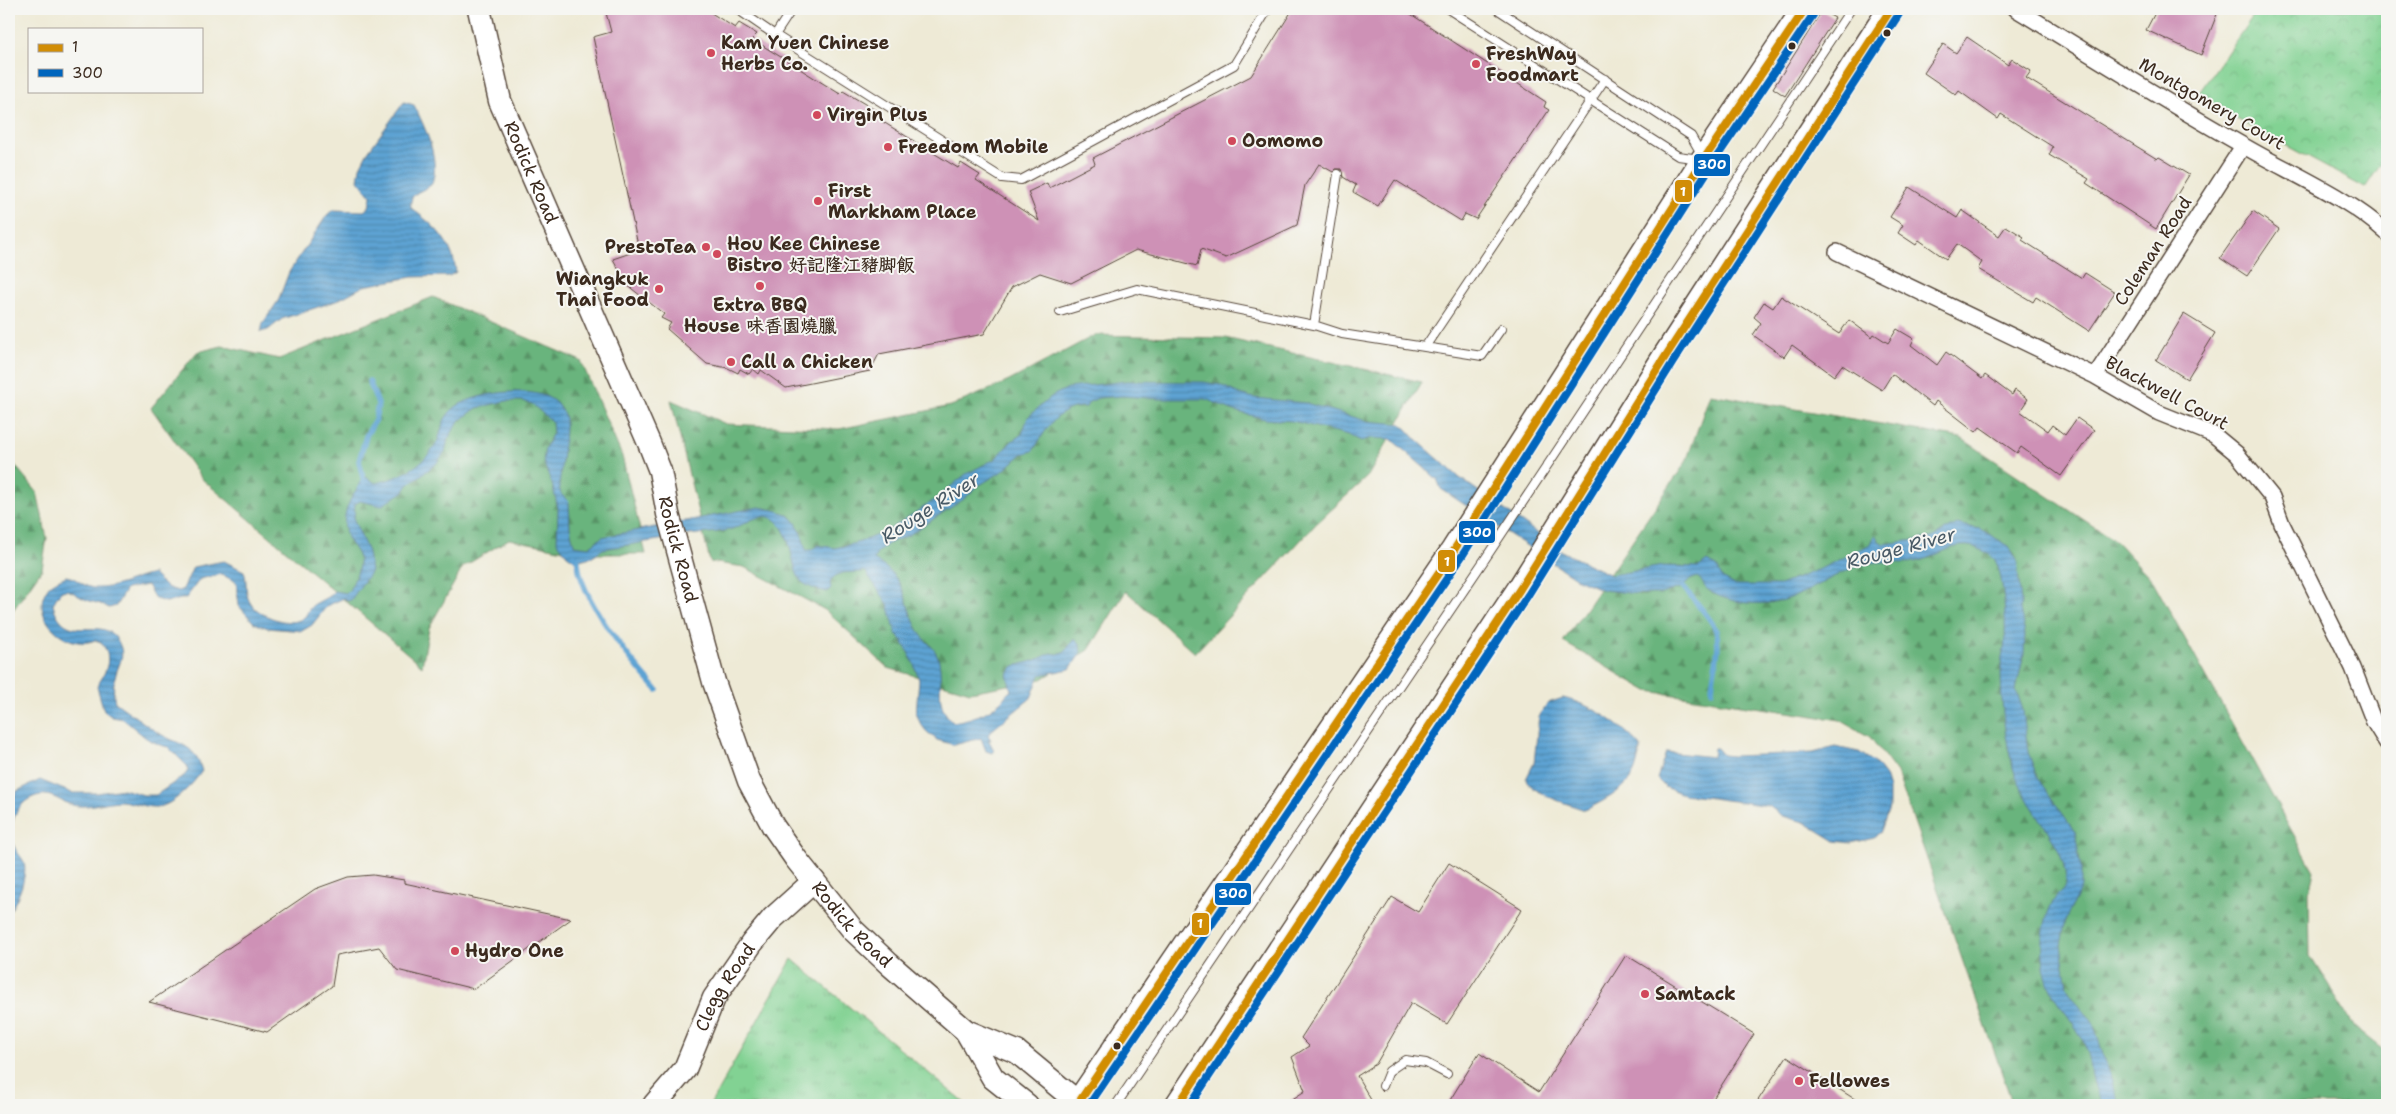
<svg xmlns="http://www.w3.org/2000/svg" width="2396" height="1114" font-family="'Shantell Sans','LXGW WenKai TC',sans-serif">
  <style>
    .grass { fill: url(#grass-tufts); stroke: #5e7e58 }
    .forest { fill: url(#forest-firs); stroke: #526f4e }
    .park { fill: url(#park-crowns); stroke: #5e7e58 }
    .water { fill: url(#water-rules); stroke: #4c6678 }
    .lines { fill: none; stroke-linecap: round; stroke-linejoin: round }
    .stream { stroke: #5da3d3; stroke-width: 5.5 }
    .building { fill: #ce91b6 }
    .lane-casing { stroke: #56473a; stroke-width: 10 }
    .street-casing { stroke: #56473a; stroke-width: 18 }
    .secondary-casing { stroke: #56473a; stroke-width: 25 }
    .primary-casing { stroke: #56473a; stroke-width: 28 }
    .lane { stroke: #fff; stroke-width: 8 }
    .street { stroke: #fff; stroke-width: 15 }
    .secondary { stroke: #fff; stroke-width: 22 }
    .primary { stroke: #fff; stroke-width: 25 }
    .bus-1-casing { stroke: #f6f6f2; stroke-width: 11 }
    .bus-2-casing { stroke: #f6f6f2; stroke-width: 11 }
    .bus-1 { stroke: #d18d06; stroke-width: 8 }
    .bus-2 { stroke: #0065bd; stroke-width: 8 }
    .bus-dot { fill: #3b2a1e; stroke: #f6f6f2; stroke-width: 2 }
    .poi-dot { fill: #d1495b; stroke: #f6f6f2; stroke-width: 2 }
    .labels { text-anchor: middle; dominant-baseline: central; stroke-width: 4; stroke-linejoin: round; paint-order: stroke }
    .poi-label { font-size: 18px; font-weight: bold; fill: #3b2a1e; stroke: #f6f6f2; text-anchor: start }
    .street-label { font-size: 18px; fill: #3b2a1e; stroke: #f6f6f2 }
    .water-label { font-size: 19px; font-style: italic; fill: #495a66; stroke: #f6f6f2 }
    .line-badge { stroke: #f6f6f2; stroke-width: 2 }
    .badge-label { font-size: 14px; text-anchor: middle; font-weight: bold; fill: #fff }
  </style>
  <defs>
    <pattern id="grass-tufts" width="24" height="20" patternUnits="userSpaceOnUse" patternTransform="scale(1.25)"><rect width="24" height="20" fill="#82d293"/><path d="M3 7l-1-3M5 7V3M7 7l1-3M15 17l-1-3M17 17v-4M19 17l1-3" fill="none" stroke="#71b47e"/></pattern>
    <pattern id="forest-firs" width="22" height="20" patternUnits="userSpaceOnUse" patternTransform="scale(1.25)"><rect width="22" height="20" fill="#69b47d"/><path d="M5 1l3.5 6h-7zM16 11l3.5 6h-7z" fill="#589366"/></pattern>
    <pattern id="park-crowns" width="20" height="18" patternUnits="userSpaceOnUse" patternTransform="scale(1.25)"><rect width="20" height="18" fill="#82d293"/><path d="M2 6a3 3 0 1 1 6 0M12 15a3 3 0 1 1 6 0" fill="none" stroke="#71b47e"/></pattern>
    <pattern id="water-rules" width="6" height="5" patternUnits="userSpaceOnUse" patternTransform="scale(1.25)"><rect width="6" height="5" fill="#5da3d3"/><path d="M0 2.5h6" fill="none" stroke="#4e85ab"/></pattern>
  </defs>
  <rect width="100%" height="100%" fill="#f6f6f2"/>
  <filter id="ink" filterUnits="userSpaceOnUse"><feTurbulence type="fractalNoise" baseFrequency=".02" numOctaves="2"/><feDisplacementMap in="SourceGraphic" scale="10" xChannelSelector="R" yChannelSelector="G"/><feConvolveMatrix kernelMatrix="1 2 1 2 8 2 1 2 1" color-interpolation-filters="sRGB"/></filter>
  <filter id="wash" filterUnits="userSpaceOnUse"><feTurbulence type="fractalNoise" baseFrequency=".0096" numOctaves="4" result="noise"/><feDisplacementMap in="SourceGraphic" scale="20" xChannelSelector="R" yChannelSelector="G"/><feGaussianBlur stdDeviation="1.12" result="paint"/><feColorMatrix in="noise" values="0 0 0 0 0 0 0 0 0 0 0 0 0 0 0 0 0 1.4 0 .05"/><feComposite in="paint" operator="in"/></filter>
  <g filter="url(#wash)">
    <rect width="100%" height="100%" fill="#eeead6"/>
    <path class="grass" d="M 792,959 L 967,1105 L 710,1105 Z"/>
    <path class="forest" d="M 433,297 L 581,361 L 622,456 L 646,554 L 583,554 L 509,539 L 463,567 L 429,628 L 422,666 L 202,479 L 151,408 L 197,352 L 222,346 L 279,359 Z
      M 1095,335 L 1225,338 L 1422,382 L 1368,476 L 1316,524 L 1195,653 L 1126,591 L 1089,650 L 1042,679 L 970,692 L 888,668 L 825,610 L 744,567 L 710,562 L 671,400 L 726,424 L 839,429 L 951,406 L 1009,381 Z
      M 1710,394 L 1961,438 L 2117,542 L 2153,581 L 2314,871 L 2309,892 L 2310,956 L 2354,1027 L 2387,1053 L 2387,1105 L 2013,1105 L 1897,773 L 1870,737 L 1840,720 L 1648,691 L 1563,642 L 1686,462 Z
      M 9,458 L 37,492 L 47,538 L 42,569 L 9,616 Z"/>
    <path class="park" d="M 2258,9 L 2387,9 L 2387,155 L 2365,188 L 2196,97 Z"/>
    <path class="water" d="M 404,102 L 414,105 C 424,125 442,162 431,185 C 420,193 409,192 411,208 C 434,225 453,242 456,272 L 449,276 L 412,277 L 364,286 L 336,301 L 282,319 L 268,330 L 261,332 L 263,323 L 278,301 L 289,272 L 327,215 L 333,210 L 364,211 L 369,207 L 371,196 L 358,180 L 360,167 L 367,153 Z
      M 1126,381 L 1204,382 L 1221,385 L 1239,394 L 1255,398 L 1306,403 L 1367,421 L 1402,424 L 1418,441 L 1460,478 L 1565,553 L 1611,575 L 1663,566 L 1699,567 L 1707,561 L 1717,566 L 1722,578 L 1735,585 L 1780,585 L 1820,569 L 1871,544 L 1875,534 L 1879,541 L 1884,544 L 1931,538 L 1957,524 L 1980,529 L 2009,546 L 2017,562 L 2021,602 L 2020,609 L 2025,634 L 2024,654 L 2016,690 L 2023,710 L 2028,752 L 2038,779 L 2075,831 L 2081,868 L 2081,887 L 2066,919 L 2061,945 L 2067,987 L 2080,1007 L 2092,1020 L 2120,1105 L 2102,1105 C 2099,1097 2095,1088 2093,1080 C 2090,1069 2090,1056 2085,1046 C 2078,1026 2063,1012 2053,994 C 2039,969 2039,924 2054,900 C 2057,895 2062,890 2066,885 C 2067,845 2033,816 2018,781 C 2011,766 2008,746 2005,730 C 2002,709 2001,687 2001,666 C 2001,657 2005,649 2005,640 C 2006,620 2004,580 1996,562 C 1993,556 1987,553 1981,550 C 1957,537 1938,558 1914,562 C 1897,565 1883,559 1865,564 C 1832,572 1804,600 1768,603 C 1750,605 1721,601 1707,589 C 1702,585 1703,580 1697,577 L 1690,580 L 1683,587 L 1661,594 L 1637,594 L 1603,590 L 1577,579 L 1441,489 L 1437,479 L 1391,439 L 1372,438 L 1361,441 L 1349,435 L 1292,421 L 1265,419 L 1234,411 L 1206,399 L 1160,399 L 1123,396 L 1098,398 L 1089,402 L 1086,407 C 1058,405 1046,430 1033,451 L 1022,454 L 1003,471 L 978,486 L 964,499 L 909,535 L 888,544 L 877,553 L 874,560 C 911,581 901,601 920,633 C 925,642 934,646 938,657 C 945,681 932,704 953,722 C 970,719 988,714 1000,702 C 1005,698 1005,694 1011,691 L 1007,674 L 1014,666 L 1036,660 L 1051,653 L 1058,654 L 1065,651 L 1074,639 L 1080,643 L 1081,653 L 1070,669 L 1040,675 L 1031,698 L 991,731 L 988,735 L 991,740 L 988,739 L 994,750 L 992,753 L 986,751 L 981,738 L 954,745 L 937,740 L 926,731 L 920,723 L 916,712 L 919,680 L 913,662 L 901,639 L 896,634 L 888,604 L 865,571 C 851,575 841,568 830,581 L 831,588 L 827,592 C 818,590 809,588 802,582 C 790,570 794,535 775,520 C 761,510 745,525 732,529 C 719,533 704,533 690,535 C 661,540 632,544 603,549 L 591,557 L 576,561 L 567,555 L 557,542 L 558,508 L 552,484 L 543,461 L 545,448 L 553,433 L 552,422 L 532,404 L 523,401 L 506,401 L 477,408 L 459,421 L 448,439 L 445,452 L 436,464 L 409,484 L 403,492 L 381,506 L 360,501 L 355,504 L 354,520 L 368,552 L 371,571 L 351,600 L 347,601 L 344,598 L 327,606 L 312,625 L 302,631 L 268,628 L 254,623 L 239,606 L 236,582 L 221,574 L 200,579 L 186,598 L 166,602 L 155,599 L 147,585 L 126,589 L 116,606 L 109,608 C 101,603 95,603 87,600 C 72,595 64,578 53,605 C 67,652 107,607 121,648 C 124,658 118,666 116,674 C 113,683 113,693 115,702 C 129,712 142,722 157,732 C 179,746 194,742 202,771 C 194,783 174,805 158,807 C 146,808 133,802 121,801 C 107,801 93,807 79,806 C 58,805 50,785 26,801 C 13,811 8,831 14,846 C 16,852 22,857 24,862 C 28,876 17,902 9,912 L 9,805 L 17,791 L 40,780 L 72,793 L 97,793 L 123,789 L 144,795 L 156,795 L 185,775 L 188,770 L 187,766 L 168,747 L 160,745 L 146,738 L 123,719 L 112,717 L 104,711 L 97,687 C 106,670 114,659 101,642 L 95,640 C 68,652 28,617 47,589 C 50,583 60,579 66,576 C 77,577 84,588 95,588 C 116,589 133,578 153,574 L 166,587 L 178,591 L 183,589 L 193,567 L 224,561 L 244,571 C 248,583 244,594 251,604 C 260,616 290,628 303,618 C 307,616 308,609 312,606 C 319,600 328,599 334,591 L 346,593 L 349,591 C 353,582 360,571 359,561 C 359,551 350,546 347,537 C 339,514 351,498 363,479 L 367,477 L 375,483 C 398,479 422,466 435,446 C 443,433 439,422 453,409 C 472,392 536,384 555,402 C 558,405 562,411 564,414 C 568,422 560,475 559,487 L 561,494 L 569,502 L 570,528 L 574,545 L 589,547 L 602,537 L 759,507 C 793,513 797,516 806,550 L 811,550 L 818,545 L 835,548 L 860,542 L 887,531 L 933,501 L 966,474 L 995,459 L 1012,441 L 1022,434 L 1028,417 L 1052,396 L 1068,388 Z
      M 1563,698 C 1593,705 1621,724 1641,747 C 1638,757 1637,770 1631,778 C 1622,792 1600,803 1585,810 C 1569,804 1533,795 1526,779 L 1534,763 L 1539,715 L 1548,703 Z
      M 1835,747 L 1859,752 L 1875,763 L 1885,776 L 1889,789 L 1889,808 L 1881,831 L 1874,838 L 1851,843 L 1835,841 L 1804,822 L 1782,816 L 1769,806 L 1683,794 L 1665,787 L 1657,779 L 1666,752 L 1713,757 L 1714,748 L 1717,748 L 1723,755 L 1732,756 L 1813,753 Z"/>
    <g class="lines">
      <path class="stream" d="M 365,486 L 359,461 L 366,436 L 375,420 L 378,404 L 369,381
        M 574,556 L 578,561 C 579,598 632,662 657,690
        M 1683,587 C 1691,596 1714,622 1716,631 C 1722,650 1712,672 1712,691"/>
    </g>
    <g id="blocks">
      <path class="building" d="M 605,9 L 705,9 L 735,28 L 739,23 L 757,34 L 752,39 L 840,94 L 843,91 L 880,113 L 875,117 L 958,168 L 961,163 L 980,175 L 976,180 L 1039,221 L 1028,192 L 1047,183 L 1049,188 L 1095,164 L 1093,158 L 1251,76 L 1293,9 L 1403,9 L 1546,102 L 1544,107 L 1549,110 L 1476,219 L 1465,214 L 1461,221 L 1395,180 L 1378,206 L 1353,192 L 1356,185 L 1343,177 L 1341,169 L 1336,169 L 1333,172 L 1319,164 L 1305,185 L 1297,225 L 1226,258 L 1201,249 L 1197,266 L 1136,250 L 1071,283 L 1040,273 L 1012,287 L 984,334 L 879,354 L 870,371 L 786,388 L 761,370 L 759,374 L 753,369 L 749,374 L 740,369 L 738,373 L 728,368 L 707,364 L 667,329 L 671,323 L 661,318 L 664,314 L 627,285 L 613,259 L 639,250 L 593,37 L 611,32 Z
        M 2157,9 L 2219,9 L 2201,55 L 2146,30 Z
        M 1822,11 L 1835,18 L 1785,96 L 1773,88 Z
        M 1967,37 L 2008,65 L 2012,59 L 2031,71 L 2026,78 L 2157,159 L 2159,157 L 2189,175 L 2156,229 L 2086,183 L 2089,179 L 2049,155 L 2053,147 L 2001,114 L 1998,119 L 1959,91 L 1956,95 L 1924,73 L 1943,44 L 1956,53 Z
        M 1909,187 L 1957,218 L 1962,210 L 1999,236 L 2006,226 L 2024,237 L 2022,240 L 2082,278 L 2085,273 L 2115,292 L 2089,331 L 2036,297 L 2033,302 L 1978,269 L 1982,262 L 1957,244 L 1946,259 L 1919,240 L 1916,245 L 1898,233 L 1903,225 L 1890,217 Z
        M 2253,211 L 2279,229 L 2247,276 L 2220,258 Z
        M 1781,296 L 1839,334 L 1849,320 L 1872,337 L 1874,334 L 1888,343 L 1897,329 L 1914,339 L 1911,345 L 1937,365 L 1946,352 L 1982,379 L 1985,375 L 2012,395 L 2015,390 L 2028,399 L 2020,411 L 2048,431 L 2052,425 L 2065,435 L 2077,418 L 2094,430 L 2061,476 L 2021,447 L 2017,453 L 1980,427 L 1976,432 L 1936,401 L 1933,406 L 1892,374 L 1882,390 L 1842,365 L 1834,376 L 1792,345 L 1784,357 L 1753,335 L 1761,323 L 1754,317 L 1764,302 L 1773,308 Z
        M 2184,314 L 2215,333 L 2187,379 L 2156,360 Z
        M 1449,863 L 1522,909 L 1447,1024 L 1411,1003 L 1376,1064 L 1357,1076 L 1374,1105 L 1283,1105 L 1305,1091 L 1292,1057 L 1309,1046 L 1301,1038 L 1392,897 L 1418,912 Z
        M 373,875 L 404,880 L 404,883 L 571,919 L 474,989 L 397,970 L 379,947 L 337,955 L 332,986 L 267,1032 L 149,1002 L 315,889 L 348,877 Z
        M 1626,955 L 1754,1034 L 1709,1105 L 1447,1105 L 1479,1053 L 1539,1092 Z
        M 1787,1056 L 1864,1105 L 1755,1105 Z"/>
    </g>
  </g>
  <g filter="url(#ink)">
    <use href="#blocks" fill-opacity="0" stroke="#56473a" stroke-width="1"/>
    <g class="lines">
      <defs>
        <path id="lane" d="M 737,9 L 775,35 L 1002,178 L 1021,180 L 1234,65 L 1268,9
          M 1448,9 L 1678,156 L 1700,159
          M 1497,9 L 1691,136 L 1702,155
          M 775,35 L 792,9
          M 1338,174 L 1314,325 L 1342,334 L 1482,356 L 1501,329
          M 1060,312 L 1137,289 L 1314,325
          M 1425,347 L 1605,79
          M 1383,1086 L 1389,1071 L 1405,1060 L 1426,1063 L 1447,1074
          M 1116,1105 L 1485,559 L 1851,9"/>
        <path id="street" d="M 2016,9 C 2092,55 2167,103 2244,146 C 2290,173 2348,197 2387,233
          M 1837,252 L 2095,376 L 2159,413 L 2214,435 L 2237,454 L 2272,497 L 2282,524 L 2353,668 L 2374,722 L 2387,743
          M 2095,376 L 2243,146"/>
        <g id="secondary">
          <path id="s1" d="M 479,9 L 500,101 L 649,443 L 660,471 L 668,514 L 714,682 L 749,781 L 773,826 L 796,859 L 853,930 L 889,964 L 966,1031 L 1017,1052 L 1081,1105"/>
          <path d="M 966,1031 L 993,1078 L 1027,1105"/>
          <path id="s2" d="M 654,1105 L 685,1069 L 714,998 L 752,943 L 773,918 L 814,881"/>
        </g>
        <path id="primary" d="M 1077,1105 L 1454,550 L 1704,159 L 1805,9
          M 1178,1105 L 1520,589 L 1665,357 L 1891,9"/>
      </defs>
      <use href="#lane" class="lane-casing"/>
      <use href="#street" class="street-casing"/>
      <use href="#secondary" class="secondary-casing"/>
      <use href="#primary" class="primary-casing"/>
      <use href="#lane" class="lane"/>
      <use href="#street" class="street"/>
      <use href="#secondary" class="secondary"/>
      <use href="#primary" class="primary"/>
      <defs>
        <path id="bus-1" d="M 1077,1105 L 1454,550 L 1704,159 L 1805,9
          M 1178,1105 L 1520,589 L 1665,357 L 1891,9"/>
        <path id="bus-2" d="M 1089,1105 L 1462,556 L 1712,164 L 1813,15
          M 1190,1105 L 1528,595 L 1673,362 L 1899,14"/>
      </defs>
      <use href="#bus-1" class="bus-1-casing"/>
      <use href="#bus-2" class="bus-2-casing"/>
      <use href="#bus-1" class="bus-1"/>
      <use href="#bus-2" class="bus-2"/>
    </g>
  </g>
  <g class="bus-dot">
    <circle cx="1887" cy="33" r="4.5"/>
    <circle cx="1792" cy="46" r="4.5"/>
    <circle cx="1117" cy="1046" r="4.5"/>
  </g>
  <g class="poi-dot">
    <circle cx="711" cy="53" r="5"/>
    <circle cx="1476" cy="64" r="5"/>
    <circle cx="817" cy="115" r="5"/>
    <circle cx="1232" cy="141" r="5"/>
    <circle cx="888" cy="147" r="5"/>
    <circle cx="818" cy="201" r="5"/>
    <circle cx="706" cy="247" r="5"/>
    <circle cx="717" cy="254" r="5"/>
    <circle cx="760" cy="286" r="5"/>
    <circle cx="659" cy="289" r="5"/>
    <circle cx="731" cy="362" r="5"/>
    <circle cx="455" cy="951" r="5"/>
    <circle cx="1645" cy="994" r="5"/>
    <circle cx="1799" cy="1081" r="5"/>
  </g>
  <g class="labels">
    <g class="poi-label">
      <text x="721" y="43">Kam Yuen Chinese<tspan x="721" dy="21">Herbs Co.</tspan></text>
      <text x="1486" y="54">FreshWay<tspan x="1486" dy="21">Foodmart</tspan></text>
      <text x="827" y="115">Virgin Plus</text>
      <text x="1242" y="141">Oomomo</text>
      <text x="898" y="147">Freedom Mobile</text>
      <text x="828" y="191">First<tspan x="828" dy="21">Markham Place</tspan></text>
      <text x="727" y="244">Hou Kee Chinese<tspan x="727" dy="21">Bistro 好記隆江豬脚飯</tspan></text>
      <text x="696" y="247" text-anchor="end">PrestoTea</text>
      <text x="649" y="279" text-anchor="end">Wiangkuk<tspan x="649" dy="21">Thai Food</tspan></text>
      <text x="760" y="305" text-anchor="middle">Extra BBQ<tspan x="760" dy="21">House 味香園燒臘</tspan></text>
      <text x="741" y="362">Call a Chicken</text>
      <text x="465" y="951">Hydro One</text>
      <text x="1655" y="994">Samtack</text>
      <text x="1809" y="1081">Fellowes</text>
    </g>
    <g class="street-label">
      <text transform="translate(2212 104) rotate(30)">Montgomery Court</text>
      <text stroke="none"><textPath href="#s1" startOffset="172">Rodick Road</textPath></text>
      <text transform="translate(2153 251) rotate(-57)">Coleman Road</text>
      <text transform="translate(2167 393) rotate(28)">Blackwell Court</text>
      <text stroke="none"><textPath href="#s1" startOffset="578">Rodick Road</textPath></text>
      <text stroke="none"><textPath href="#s1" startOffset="998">Rodick Road</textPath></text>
      <text stroke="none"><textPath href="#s2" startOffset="139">Clegg Road</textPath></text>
    </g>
    <g class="water-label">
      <text transform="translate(930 508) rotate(-33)">Rouge River</text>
      <text transform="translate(1901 548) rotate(-15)">Rouge River</text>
    </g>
  </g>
  <g class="line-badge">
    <rect x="1693" y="153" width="38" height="24" rx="5" fill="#0065bd"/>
    <rect x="1674" y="179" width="19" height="24" rx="5" fill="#d18d06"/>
    <rect x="1458" y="520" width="38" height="24" rx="5" fill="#0065bd"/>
    <rect x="1437" y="549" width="19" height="24" rx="5" fill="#d18d06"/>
    <rect x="1214" y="882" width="38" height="24" rx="5" fill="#0065bd"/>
    <rect x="1191" y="912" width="19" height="24" rx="5" fill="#d18d06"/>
  </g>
  <g class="badge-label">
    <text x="1712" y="169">300</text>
    <text x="1683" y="196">1</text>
    <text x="1477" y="537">300</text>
    <text x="1447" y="566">1</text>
    <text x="1233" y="898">300</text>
    <text x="1200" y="928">1</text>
  </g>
  <rect width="2396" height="1114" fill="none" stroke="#f6f6f2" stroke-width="30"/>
  <rect x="28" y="28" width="175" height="65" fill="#f6f6f2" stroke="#aba49d"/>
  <rect x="38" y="44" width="25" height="8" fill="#d18d06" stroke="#aba49d"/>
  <text x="72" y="52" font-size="15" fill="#3b2a1e">1</text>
  <rect x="38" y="69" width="25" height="8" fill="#0065bd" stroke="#aba49d"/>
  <text x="72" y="78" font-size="15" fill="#3b2a1e">300</text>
</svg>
